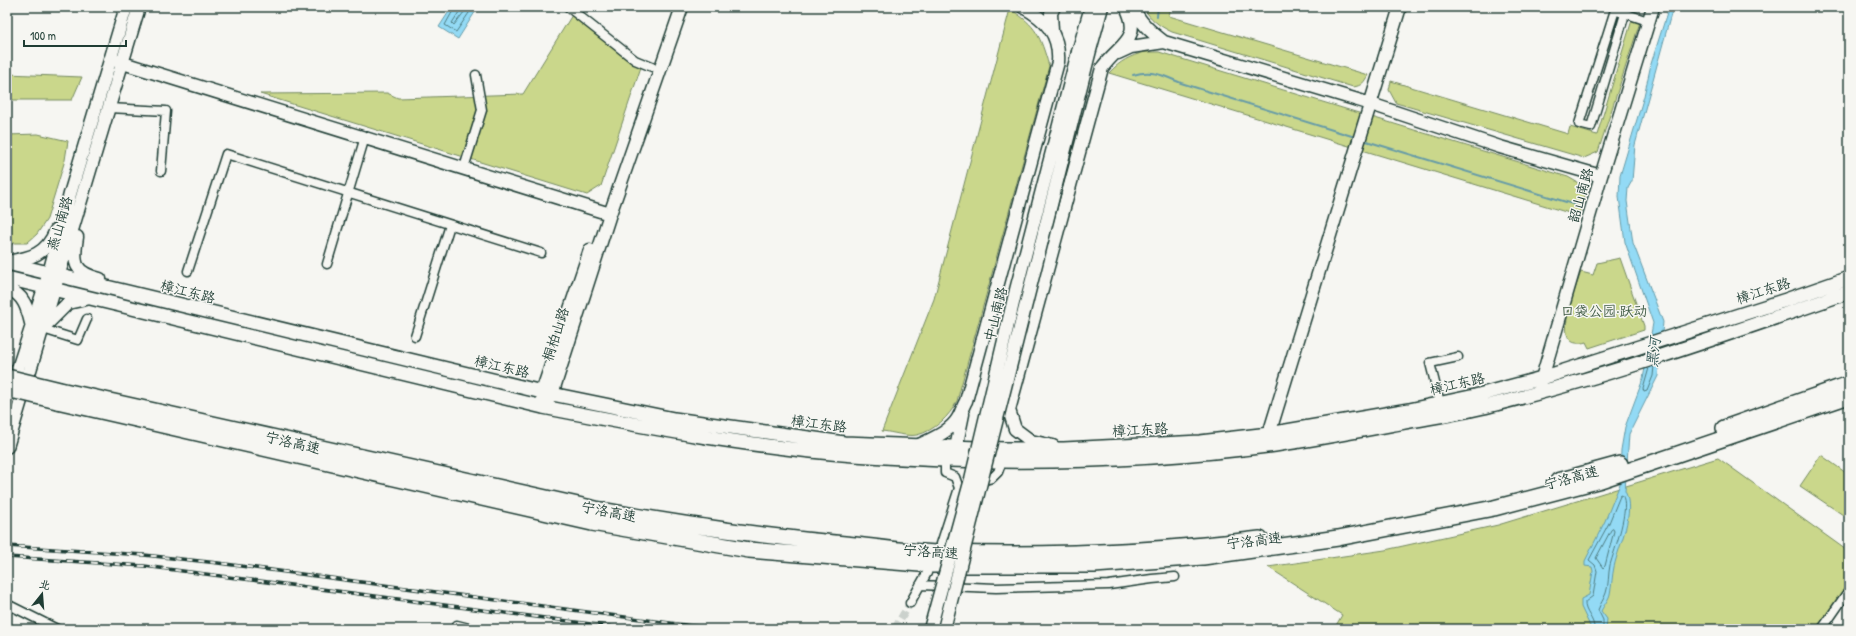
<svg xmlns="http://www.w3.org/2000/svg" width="1856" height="636" font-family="'Patrick Hand','LXGW WenKai TC',sans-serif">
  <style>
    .green { fill: #cad78b; stroke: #748a60 }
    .water { fill: #93daf5; stroke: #659ba8 }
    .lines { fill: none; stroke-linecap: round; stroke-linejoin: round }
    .shore { stroke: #4d7c81; stroke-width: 1 }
    .stream { stroke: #659ba8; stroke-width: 2 }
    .street-tunnel { stroke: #cbd1cc; stroke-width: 8; stroke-dasharray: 8 4; stroke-linecap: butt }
    .street-casing { stroke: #1f3d34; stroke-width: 11 }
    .secondary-casing { stroke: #1f3d34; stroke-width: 15 }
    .primary-casing { stroke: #1f3d34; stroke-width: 16 }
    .highway-casing { stroke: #1f3d34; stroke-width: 18 }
    .street { stroke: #f6f6f2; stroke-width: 8 }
    .secondary { stroke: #f6f6f2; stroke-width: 12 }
    .primary { stroke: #f6f6f2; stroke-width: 13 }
    .highway { stroke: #f6f6f2; stroke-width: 15 }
    .rail-casing { stroke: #1f3d34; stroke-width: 3.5 }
    .rail { stroke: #f6f6f2; stroke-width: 2; stroke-dasharray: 6; stroke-linecap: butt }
    .secondary-bridge-casing { stroke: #1f3d34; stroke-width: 15; stroke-linecap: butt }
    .highway-bridge-casing { stroke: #1f3d34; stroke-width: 18; stroke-linecap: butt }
    .secondary-bridge { stroke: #f6f6f2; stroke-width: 12 }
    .highway-bridge { stroke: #f6f6f2; stroke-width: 15 }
    .labels { text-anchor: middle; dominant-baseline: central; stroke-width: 3; stroke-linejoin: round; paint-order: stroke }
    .street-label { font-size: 14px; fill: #1f3d34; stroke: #f6f6f2 }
    .park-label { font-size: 14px; fill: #415c45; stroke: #f6f6f2 }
    .water-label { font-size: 15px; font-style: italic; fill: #365c5b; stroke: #f6f6f2 }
  </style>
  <rect width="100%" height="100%" fill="#f6f6f2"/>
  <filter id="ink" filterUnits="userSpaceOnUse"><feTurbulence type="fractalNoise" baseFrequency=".025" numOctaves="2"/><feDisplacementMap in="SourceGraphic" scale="8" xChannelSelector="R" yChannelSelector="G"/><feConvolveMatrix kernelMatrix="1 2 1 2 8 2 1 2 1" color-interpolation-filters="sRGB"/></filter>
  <g filter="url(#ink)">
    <path class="green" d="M 1143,7 L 1171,7 L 1169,16 L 1368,75 C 1364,82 1362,86 1353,87 L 1172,32 C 1159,26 1150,19 1143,7 Z
      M 1010,9 C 1037,26 1040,36 1049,66 L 957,401 C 950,416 934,431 917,435 C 907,437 892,432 882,431 L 934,299 Z
      M 572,15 L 629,60 L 641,67 L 601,186 L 587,195 L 260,94 L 387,93 L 398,98 L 523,94 Z
      M 1632,20 L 1640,22 L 1598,152 L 1584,158 L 1396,103 L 1389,90 L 1391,81 L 1568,134 L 1570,127 L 1597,135 Z
      M 1145,52 L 1159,52 L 1568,177 L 1580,184 L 1586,192 L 1579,216 L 1109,73 C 1120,61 1130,56 1145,52 Z
      M 7,74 L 82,77 L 72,100 L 7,100 Z
      M 38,134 L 68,141 L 65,160 L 47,219 L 37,234 L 27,243 L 13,243 L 9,249 L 7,249 L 7,135 Z
      M 1620,258 L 1644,326 L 1644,330 L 1589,348 L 1586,342 C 1548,353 1576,287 1581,272 L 1593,275 L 1597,263 Z
      M 1821,455 L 1849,475 L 1849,519 L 1800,486 Z
      M 1718,458 L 1849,552 L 1849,582 L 1817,629 L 1334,629 L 1342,615 L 1268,567 L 1385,550 L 1498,525 Z"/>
    <path class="water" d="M 452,7 L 475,7 L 477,9 L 458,39 L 439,27 Z
      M 1669,7 L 1673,7 L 1635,145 L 1632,181 L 1628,188 L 1627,201 L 1633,243 L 1663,322 L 1658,376 L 1629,434 L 1625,491 C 1636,513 1619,544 1614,567 C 1612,576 1612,585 1610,594 C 1609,599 1604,605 1601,611 L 1607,619 L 1606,629 L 1590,629 L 1590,626 L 1581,607 L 1581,599 L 1589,595 L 1593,571 L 1592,567 L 1585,566 L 1585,561 L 1605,521 L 1620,484 L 1621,450 L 1625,427 L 1643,379 L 1653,323 L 1625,242 L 1619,197 L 1620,176 L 1644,96 L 1651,64 Z"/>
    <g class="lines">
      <path class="shore" d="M 455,7 L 445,25 L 456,32 L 473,7
        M 460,7 L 459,12 L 452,23 L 454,25 L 468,7
        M 1649,368 L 1643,389 L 1644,392 L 1647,391 L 1653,376 L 1654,366
        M 1613,529 L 1614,531 L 1605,566 L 1603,568 L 1596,558 L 1611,530 Z
        M 1594,629 C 1595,619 1584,612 1585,602 L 1593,596 L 1597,571 L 1595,565 L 1589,560 L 1609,523 L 1620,496 L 1622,495 C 1631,506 1614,551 1610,565 C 1608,574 1609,585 1606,593 C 1604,599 1600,604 1598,610 L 1603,620 L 1603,629"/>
      <path class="stream" d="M 1157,16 L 1158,7
        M 1133,75 C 1153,69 1164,76 1181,83 L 1355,137
        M 1363,140 L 1576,205"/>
      <path class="street-tunnel" d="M 895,629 L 910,603"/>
      <defs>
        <path id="street" d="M 568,7 L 635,60 L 652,67
          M 1620,12 L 1615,10 L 1579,124 L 1591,127 L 1625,14
          M 1621,12 L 1648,21
          M 109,108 L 166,111 L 161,171
          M 464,168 L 482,110 L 476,75
          M 327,264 L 365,137
          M 188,271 L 226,154 L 541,253
          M 43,329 L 78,340 L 87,319
          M 415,336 L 450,225
          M 1440,403 L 1430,363 L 1458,357
          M 945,459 L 945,473 L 955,477 L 959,488 L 992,478 L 998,472 L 1002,461
          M 941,544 L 959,488
          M 920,585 L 996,588 L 1109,585 L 1152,579 L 1175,577
          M 910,603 L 927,573
          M 7,604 L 57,629
          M 457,625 L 473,629
          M 1822,629 L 1849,590"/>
        <path id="secondary" d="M 1052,31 L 1051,13 L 1054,7
          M 1164,42 L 1371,104 L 1500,147 L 1601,176
          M 1078,52 L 1091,7
          M 1118,53 L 1131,47 L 1164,42 C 1151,32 1139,22 1133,7
          M 1089,54 L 1102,7
          M 110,59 L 610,214
          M 77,237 C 73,263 73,272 100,279
          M 7,262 C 31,258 46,255 56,230
          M 7,289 C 25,294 28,311 32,327
          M 46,325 L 68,303 L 86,299
          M 1540,385 L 1601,176 L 1653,7
          M 7,402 L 49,273 L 70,194 L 126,7
          M 543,402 L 542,392 L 590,250
          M 543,407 L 552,394 L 610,214 L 682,7
          M 1269,434 L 1400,7
          M 917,446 C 931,439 950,432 958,418 C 961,413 963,406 966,401 L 1058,62 C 1060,34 1045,19 1023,7
          M 1053,446 L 1031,441 L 1015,429 L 1009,410 L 1102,68 C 1119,44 1143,40 1126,7
          M 7,447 L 139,7
          M 956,448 L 963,414"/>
        <path id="primary" d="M 7,263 L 542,392 L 674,419 L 844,443 L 1005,449 L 1064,449 L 1200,442 L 1269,434 L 1409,410 L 1475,396 L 1542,378 L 1786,300 L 1849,278
          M 7,278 L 543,407 C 646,427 749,447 854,455 C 991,465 1138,463 1275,445 C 1317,439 1358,431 1400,423 C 1431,417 1462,413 1492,405 C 1613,375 1731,333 1849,292"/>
        <path id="highway" d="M 60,390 L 596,509 C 682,525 768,537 855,545 C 885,548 915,553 945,553 C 1050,556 1155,552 1260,539
          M 57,401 L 592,523 L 749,550 L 932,565 L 1094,565 L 1203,557 L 1338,538 L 1494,508 L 1601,480 L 1849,396
          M 1724,428 L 1849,384
          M 1558,481 L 1620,464"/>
      </defs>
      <use href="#street" class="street-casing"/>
      <use href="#secondary" class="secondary-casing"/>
      <use href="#primary" class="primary-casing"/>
      <use href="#highway" class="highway-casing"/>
      <use href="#street" class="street"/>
      <use href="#secondary" class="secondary"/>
      <use href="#primary" class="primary"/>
      <use href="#highway" class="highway"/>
      <defs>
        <path id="rail" d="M 7,546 L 144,555 L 218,563 L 715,629
          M 7,557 L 144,566 L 629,629"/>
      </defs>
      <use href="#rail" class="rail-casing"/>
      <use href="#rail" class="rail"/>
      <defs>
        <path id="secondary-bridge" d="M 930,629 L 971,479 L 1016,290 L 1078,52
          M 944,629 L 1089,54"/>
        <path id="highway-bridge" d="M 7,377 L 60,390
          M 7,389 L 57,401"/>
      </defs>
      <use href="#secondary-bridge" class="secondary-bridge-casing"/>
      <use href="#highway-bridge" class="highway-bridge-casing"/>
      <use href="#secondary-bridge" class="secondary-bridge"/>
      <use href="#highway-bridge" class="highway-bridge"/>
    </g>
  </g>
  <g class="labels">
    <g class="street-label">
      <text transform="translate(1580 195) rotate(-74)">韶山南路</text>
      <text transform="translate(59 223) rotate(-73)">燕山南路</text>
      <text transform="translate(1763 290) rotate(-18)">樟江东路</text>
      <text transform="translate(188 291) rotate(14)">樟江东路</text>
      <text transform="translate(995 314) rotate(-76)">中山南路</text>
      <text transform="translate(555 334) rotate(-72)">桐柏山路</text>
      <text transform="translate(502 366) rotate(13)">樟江东路</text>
      <text transform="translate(1457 383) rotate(-13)">樟江东路</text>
      <text transform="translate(819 423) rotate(7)">樟江东路</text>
      <text transform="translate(1140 429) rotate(-3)">樟江东路</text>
      <text transform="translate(293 442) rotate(13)">宁洛高速</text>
      <text transform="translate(1571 477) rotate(-15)">宁洛高速</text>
      <text transform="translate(609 511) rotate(11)">宁洛高速</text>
      <text transform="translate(1254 540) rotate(-7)">宁洛高速</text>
      <text transform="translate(931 551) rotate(4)">宁洛高速</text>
    </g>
    <g class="park-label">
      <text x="1604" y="310">口袋公园·跃动</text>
    </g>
    <g class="water-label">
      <text transform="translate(1653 352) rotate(-83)">黑河</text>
    </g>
  </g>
  <rect width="1856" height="636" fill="none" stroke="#f6f6f2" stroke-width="24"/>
  <rect x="12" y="12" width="1832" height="612" fill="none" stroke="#1f3d34" stroke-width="1.5" filter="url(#ink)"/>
  <g transform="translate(42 594) rotate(17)" stroke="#f6f6f2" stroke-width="3" paint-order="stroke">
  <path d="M0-3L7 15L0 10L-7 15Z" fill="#1f3d34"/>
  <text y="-6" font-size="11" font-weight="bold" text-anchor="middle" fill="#1f3d34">北</text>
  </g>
  <path d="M24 40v6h102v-6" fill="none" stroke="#1f3d34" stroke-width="2"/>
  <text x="30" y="40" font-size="12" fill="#1f3d34" stroke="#f6f6f2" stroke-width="3" paint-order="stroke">100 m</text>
</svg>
